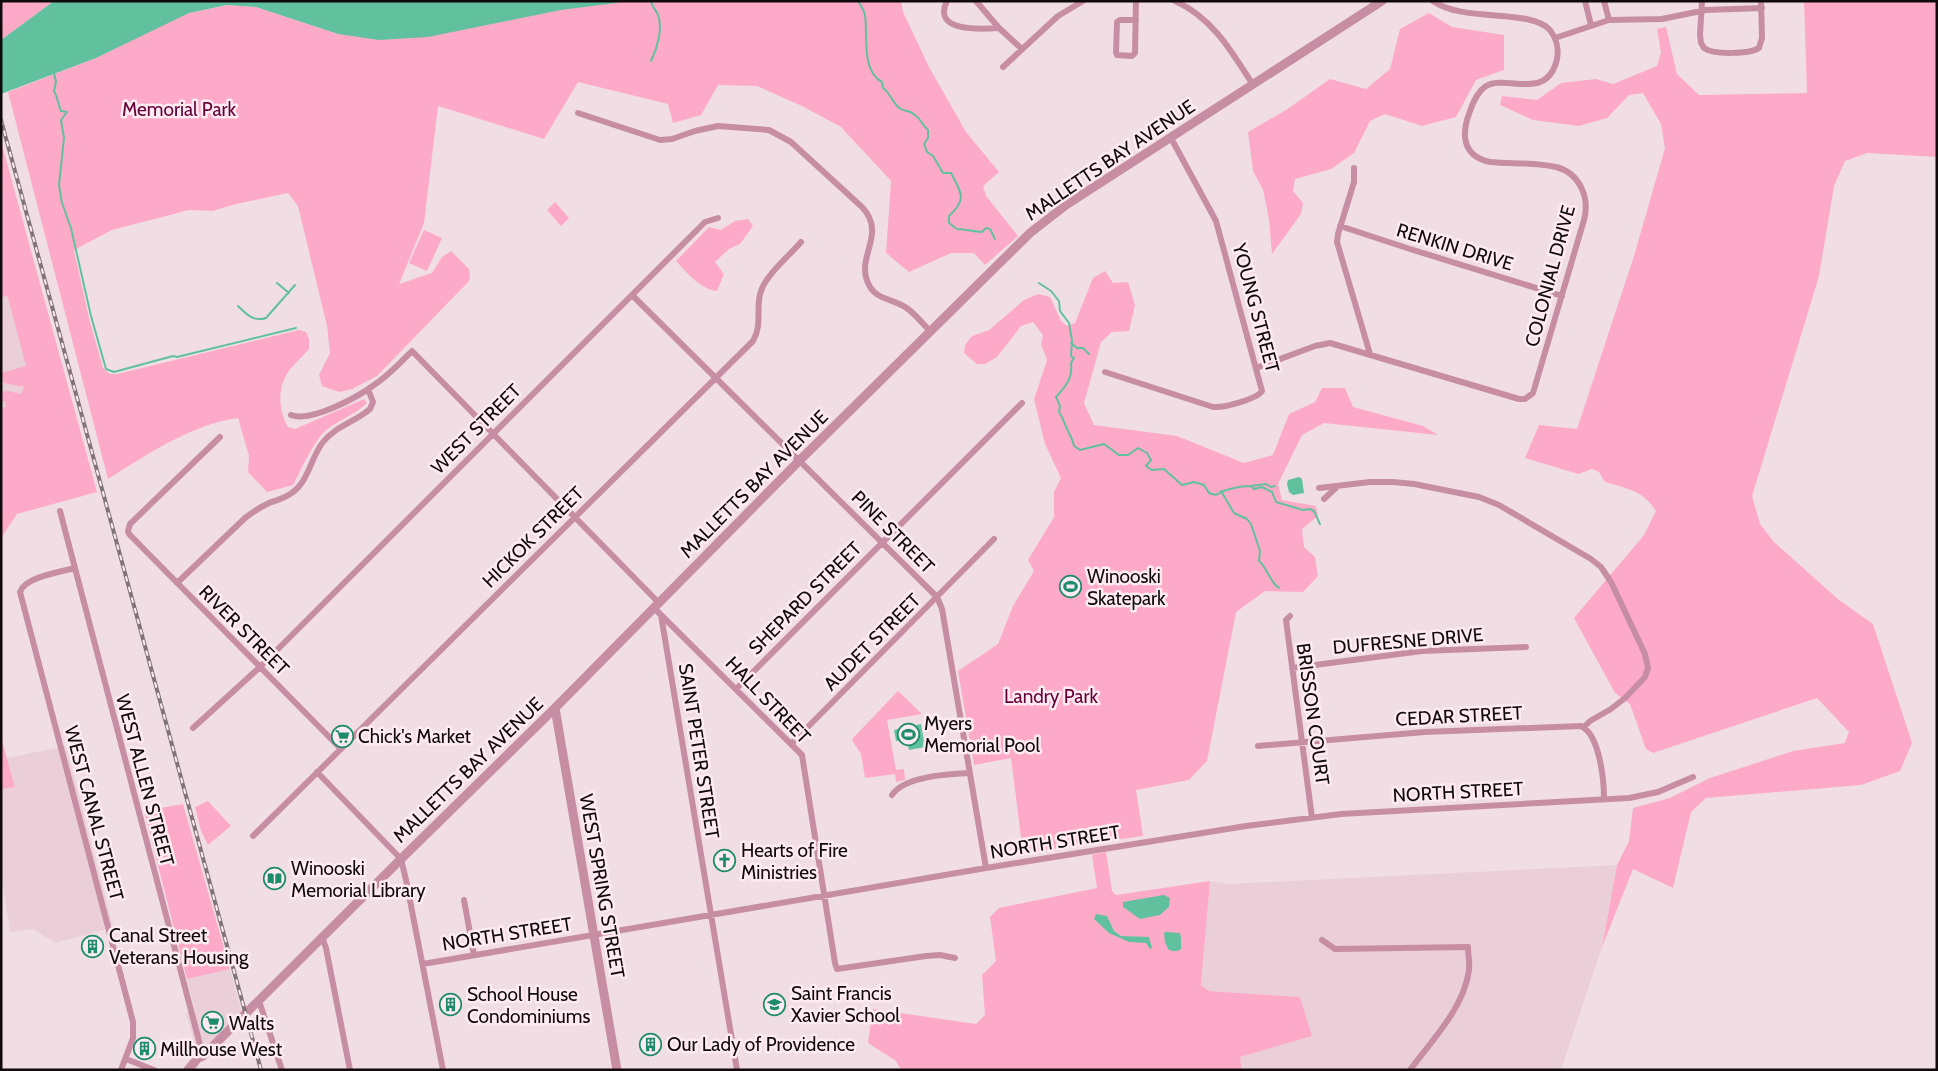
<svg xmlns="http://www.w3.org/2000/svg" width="1938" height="1071" font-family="Cabin,sans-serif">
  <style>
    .built { fill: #eacfd8 }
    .green { fill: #fdaac9 }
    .water { fill: #61c19f }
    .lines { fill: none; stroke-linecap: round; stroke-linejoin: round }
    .stream { stroke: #61c19f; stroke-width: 2 }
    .minor { stroke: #c78ea3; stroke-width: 6 }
    .tertiary { stroke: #c78ea3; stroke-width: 9 }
    .rail-casing { stroke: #817478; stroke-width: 4 }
    .rail { stroke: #feebf1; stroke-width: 2; stroke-dasharray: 5.5; stroke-linecap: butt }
    .labels { text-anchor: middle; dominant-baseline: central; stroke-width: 5; stroke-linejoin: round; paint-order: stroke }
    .park-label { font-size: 19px; fill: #650139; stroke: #feebf1 }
    .street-label { font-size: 19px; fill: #100a0c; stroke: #feebf1 }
    .poi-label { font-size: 19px; fill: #100a0c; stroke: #feebf1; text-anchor: start }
  </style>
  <rect width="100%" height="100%" fill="#f1dee4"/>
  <path class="built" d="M 13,282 L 33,362 L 5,440 L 1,441 L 1,285 Z
    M 66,746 L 113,927 L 56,943 L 32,929 L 10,932 L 1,871 L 1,789 L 15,786 L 7,758 Z
    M 1617,865 L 1602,947 L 1561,1070 L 1242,1070 L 1240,1057 L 1312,1036 L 1300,997 L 1209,991 L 1201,984 L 1210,881 L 1227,884 Z
    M 230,969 L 244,1021 L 207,1058 L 197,1054 L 186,1013 L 195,1010 L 187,979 Z"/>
  <path class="green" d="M 1,1 L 54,1 L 1,40 Z
    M 631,1 L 901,1 L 903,12 L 929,67 L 966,132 L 999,172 L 983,186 L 986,196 L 1018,236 L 985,265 L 974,253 L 951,253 L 909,272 L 886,253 L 891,181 L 841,127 L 802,106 L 757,86 L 718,85 L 701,115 L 673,123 L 668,104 L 578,82 L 544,139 L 438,106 L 424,223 L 399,284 L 432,273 L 442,257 L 451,251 L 469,269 L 470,280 L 377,376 L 352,389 L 339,392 L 322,386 L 319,375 L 330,353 L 327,326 L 298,206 L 288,193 L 232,205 L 213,211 L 189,210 L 112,230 L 74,250 L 90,322 L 103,368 L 110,374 L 117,374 L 299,330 L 306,332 L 309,339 L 309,349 C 304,355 298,360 293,366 C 277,382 277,408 288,427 L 295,429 L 364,399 L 367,403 C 354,416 333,422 322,434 C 310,449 302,468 293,485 L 267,492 L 248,472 L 249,456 L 238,418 C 190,425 148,454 108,479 L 8,92 L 96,58 L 130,41 L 139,29 L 175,19 L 189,13 L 227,5 L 256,7 L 338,34 Z
    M 1804,1 L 1937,1 L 1937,157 L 1867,153 L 1845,161 L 1834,186 L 1819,276 L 1752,496 L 1760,524 L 1774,542 L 1839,600 L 1873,624 L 1912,743 L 1900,771 L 1861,785 L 1706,798 L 1691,812 L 1673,888 L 1633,869 L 1602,947 L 1617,865 L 1629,841 L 1633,808 L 1670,798 L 1710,778 L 1793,751 L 1845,743 L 1849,732 L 1817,698 L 1653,753 L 1646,749 L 1630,704 L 1615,693 L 1574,618 L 1644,535 L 1656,511 C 1644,491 1626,488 1605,482 L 1599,472 L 1592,469 L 1578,474 L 1525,458 L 1539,425 L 1577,429 L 1634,256 L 1665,148 L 1661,124 L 1643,93 L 1629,95 L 1607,118 L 1579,126 L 1533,120 L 1500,105 L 1502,96 L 1537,100 L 1561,83 L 1596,79 L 1613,84 L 1657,66 L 1661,52 L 1657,29 L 1666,27 L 1677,74 L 1699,95 L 1807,93 Z
    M 1429,13 L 1452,27 L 1504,35 L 1504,70 L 1476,80 L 1456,117 L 1422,126 L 1385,114 L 1370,121 L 1354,153 L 1331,169 L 1295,179 L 1293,191 L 1303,203 L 1301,214 L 1272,254 L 1269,219 L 1263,190 L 1253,171 L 1248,132 L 1286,110 L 1330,79 L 1366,89 L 1390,69 L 1400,29 Z
    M 1,141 L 97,492 L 17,514 L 1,538 L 1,408 L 6,407 L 5,401 L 1,402 L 1,392 L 8,391 L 21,394 L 24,387 L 4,383 L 1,373 L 26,366 L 8,298 L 7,296 L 1,297 Z
    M 555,202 L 569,218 L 561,226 L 547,210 Z
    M 748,219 L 753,226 L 740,244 L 729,249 L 715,262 L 724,274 L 717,291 C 700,289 687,273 676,261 L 709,227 L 721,230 L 735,221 Z
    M 424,230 L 442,238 L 427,271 L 409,263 Z
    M 1105,271 L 1113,283 L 1128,282 L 1135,305 L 1129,331 L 1112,332 L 1101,342 L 1084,403 L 1094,425 L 1177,436 L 1244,463 L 1273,455 L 1289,414 L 1315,402 L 1322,388 L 1345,388 L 1353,407 L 1423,426 L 1438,435 L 1324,423 L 1302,435 L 1278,484 L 1282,500 L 1316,506 L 1318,516 L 1302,529 L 1304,547 L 1315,557 L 1318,576 L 1303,592 L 1265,591 L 1236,612 L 1207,761 L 1189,780 L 1136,790 L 1143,836 L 1023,853 L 1011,758 L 974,765 L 958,671 L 998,644 L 1013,606 L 1034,571 L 1028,560 L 1054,517 L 1054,492 L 1061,478 L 1045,444 L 1034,399 L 1047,360 L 1041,344 L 1043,335 L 1033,322 L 1021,326 L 997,357 L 985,364 L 977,364 L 964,353 L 965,345 L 972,336 L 989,330 L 1024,300 L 1038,294 L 1050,297 L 1061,321 L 1067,326 L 1075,323 L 1093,278 Z
    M 898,691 L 922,714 L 887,720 L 896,770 L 904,769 L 905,780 L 896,782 L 895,774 L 865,778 L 861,754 L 853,742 L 852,739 Z
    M 1,737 L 15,787 L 1,789 Z
    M 208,801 L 231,826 L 208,845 L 201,831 L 195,807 Z
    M 183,804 L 230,969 L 187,979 L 144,811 Z
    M 1106,852 L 1112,891 L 1116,895 L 1210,881 L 1201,985 L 1209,991 L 1300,997 L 1312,1036 L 1240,1057 L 1242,1070 L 901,1070 L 896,1061 L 868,1043 L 873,1009 L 976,1024 L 985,1015 L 982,975 L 996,961 L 990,917 L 999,908 L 1097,888 L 1092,855 Z"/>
  <path class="water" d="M 54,1 L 631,1 L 561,10 L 428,37 L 379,40 L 338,34 L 256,7 L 227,5 L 189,13 L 96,58 L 1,94 L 1,40 Z
    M 1299,477 L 1302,479 L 1304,493 L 1293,495 L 1289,492 L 1287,484 L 1288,480 Z
    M 921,724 L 925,747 L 909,750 L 907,739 L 896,741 L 894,730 Z
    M 1164,895 L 1170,898 L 1169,907 L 1160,915 L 1140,919 L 1123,907 L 1123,902 Z
    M 1096,914 L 1107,916 L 1114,931 L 1121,936 L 1149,937 L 1152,948 L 1150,949 L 1146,943 L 1129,942 L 1109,933 L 1094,919 Z
    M 1166,932 L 1180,933 L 1181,938 L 1181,949 C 1176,952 1173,952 1168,949 L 1165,942 L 1164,933 Z"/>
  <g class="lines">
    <path class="stream" d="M 651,1 C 652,7 656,10 658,15 C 663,29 657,49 651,61
      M 858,1 C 861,6 864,10 865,15 C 868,36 861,71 882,82 L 883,88 C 890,93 892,101 898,107 C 905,113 909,109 915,115 C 921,119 922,125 928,130 L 928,138 L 924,144 L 927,152 L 933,156 L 943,173 L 951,173 C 962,194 967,199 949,216 L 949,223 L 957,229 C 967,229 973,232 982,232 L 986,228 L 990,229 L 995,239
      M 54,73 L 56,82 L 54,91 C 58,98 58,104 61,111 L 67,112 L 61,120 L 64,138 L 59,185 L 62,203 L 71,228 L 91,316 L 106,369 L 114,372 L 173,356 L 177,357 L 296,328
      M 277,283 L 289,293
      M 1039,283 L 1051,291 L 1059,301 L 1060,311 L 1069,323 L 1072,340 L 1071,356 L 1074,358 L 1071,363 C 1073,378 1066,386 1056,397 L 1060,406 L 1059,412 C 1064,419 1064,423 1068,431 C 1070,436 1073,439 1074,446 L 1080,450 L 1104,444 L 1119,455 L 1128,455 L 1138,448 L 1147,453 L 1151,460 L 1146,466 L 1152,470 L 1164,469 L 1182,485 L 1194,482 L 1204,485 L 1209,493 L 1216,495 C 1224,489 1241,486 1251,486 L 1254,489 L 1262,487 L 1272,492 L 1276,502 L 1303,510 L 1310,509 L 1314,511 L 1320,524
      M 238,306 C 247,315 254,322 266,318 L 295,285
      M 1071,343 L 1077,348 L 1083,348 L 1089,354
      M 1251,486 L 1266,484 L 1271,487 L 1275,486
      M 1221,491 L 1234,513 L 1247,519 L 1251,524 L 1260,551 L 1259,561 C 1268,569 1269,581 1279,588"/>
    <path class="minor" d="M 947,1 C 931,33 983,29 999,28
      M 976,1 L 999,28 L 1022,49
      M 1175,1 C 1213,18 1232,52 1253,85
      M 1585,1 L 1591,25
      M 1604,1 L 1609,20
      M 1702,1 L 1700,35 L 1701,43 L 1704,48 C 1713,55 1750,54 1759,48 L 1762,38 L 1761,1
      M 1136,20 L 1120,20 L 1117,22 L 1116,52 L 1117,55 L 1132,56 L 1135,53 L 1136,1
      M 1555,38 L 1609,20 L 1662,19 L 1706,10 L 1762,8
      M 1003,67 L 1058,16 L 1083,1
      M 578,113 L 660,140 L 672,139 L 695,131 L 718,126 L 769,130 L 791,142 L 862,207 C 888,235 854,257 869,285 C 876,300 895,299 908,309 C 916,315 923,324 930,331
      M 1354,168 L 1354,182 L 1338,234 L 1337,242 L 1370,354
      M 1340,226 L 1410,249 L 1562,296
      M 632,295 L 937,597 L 942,609 L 986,868
      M 1256,368 L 1315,346 L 1330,343 L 1519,399 L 1525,399 L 1533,393 L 1584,220 C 1590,198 1580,173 1556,167 C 1535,162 1511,164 1490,162 C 1462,156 1461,134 1470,111 C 1473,102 1477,92 1486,86 C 1507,74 1547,102 1557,59 C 1559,49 1556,38 1550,30 C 1530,8 1464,23 1433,1
      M 1105,372 L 1213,407 C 1224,408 1257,399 1262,391 L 1216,221 L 1171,138
      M 291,415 C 310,423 358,397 374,385 C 388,376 400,363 412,351 L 659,603
      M 220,437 L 130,524 L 128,531 L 129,534 L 341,749
      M 1319,488 L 1370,482 L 1393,482 L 1414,484 L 1479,497 L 1499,505 L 1591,559 L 1601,567 L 1611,582 L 1645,654 L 1648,668 L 1645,677 L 1625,698 L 1611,709 L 1590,721 L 1584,727
      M 1324,499 L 1338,486
      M 60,511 L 203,1056
      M 75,568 C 60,572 25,577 20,592 L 133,1022 L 133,1038 L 121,1070
      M 177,583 L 245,518 C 253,512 260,507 269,503 C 277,500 286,498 293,492 C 309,480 311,457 323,442 C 336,426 355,422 370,409 L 373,402 L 368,389
      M 654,608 L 802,755 L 835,963 L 837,969 L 926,956 L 940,955 L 955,958
      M 661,615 L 737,1070
      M 1290,616 L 1286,620 L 1312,818
      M 1292,668 L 1422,651 L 1526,647
      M 736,689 L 1022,403
      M 193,728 L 260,667 L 705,222 L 718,218
      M 791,744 L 994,539
      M 1258,746 L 1425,732 L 1581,726 C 1600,735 1604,781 1604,799
      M 317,772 L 401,859 L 406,880 L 443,1070
      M 892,795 C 904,776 949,774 970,773
      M 253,836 L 753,341 C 763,324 755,308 761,291 C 766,275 790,255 801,242
      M 464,900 L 474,955
      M 322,937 L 326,948 L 350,1070
      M 1322,940 L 1335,949 L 1468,947 C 1468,955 1470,963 1469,970 C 1464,1008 1432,1040 1410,1070
      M 423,964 L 986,868 L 1246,826 L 1341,814 L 1629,798 L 1658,792 L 1693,777
      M 259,1001 L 282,1070
      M 126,1059 L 154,1070"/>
    <path class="tertiary" d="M 555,708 L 617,1070
      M 188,1070 L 198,1058 L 203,1056 L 401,859 L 555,708 L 799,461 L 1030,233 L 1066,205 L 1382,1"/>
    <defs>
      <path id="rail" d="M 1,120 L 261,1070"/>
    </defs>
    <use href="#rail" class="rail-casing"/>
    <use href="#rail" class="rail"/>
  </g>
  <defs>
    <symbol id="stadium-ring" viewBox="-11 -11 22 22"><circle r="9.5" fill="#feebf1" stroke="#1d8c6b" stroke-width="1.5"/><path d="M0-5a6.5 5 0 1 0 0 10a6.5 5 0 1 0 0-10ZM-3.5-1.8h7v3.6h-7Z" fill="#1d8c6b"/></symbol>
    <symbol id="supermarket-ring" viewBox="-11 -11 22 22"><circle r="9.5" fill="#feebf1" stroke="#1d8c6b" stroke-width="1.5"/><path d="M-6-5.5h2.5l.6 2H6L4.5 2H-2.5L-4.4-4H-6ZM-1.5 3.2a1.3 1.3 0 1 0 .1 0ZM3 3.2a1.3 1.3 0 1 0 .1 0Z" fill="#1d8c6b"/></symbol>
    <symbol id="church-ring" viewBox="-11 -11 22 22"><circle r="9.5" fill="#feebf1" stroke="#1d8c6b" stroke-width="1.5"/><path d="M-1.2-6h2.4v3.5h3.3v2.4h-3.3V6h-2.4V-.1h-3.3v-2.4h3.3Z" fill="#1d8c6b"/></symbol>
    <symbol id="library-ring" viewBox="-11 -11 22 22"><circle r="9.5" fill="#feebf1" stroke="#1d8c6b" stroke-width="1.5"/><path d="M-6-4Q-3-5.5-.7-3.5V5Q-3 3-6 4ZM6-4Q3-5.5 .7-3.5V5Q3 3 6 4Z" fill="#1d8c6b"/></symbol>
    <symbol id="building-ring" viewBox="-11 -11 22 22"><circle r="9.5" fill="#feebf1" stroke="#1d8c6b" stroke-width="1.5"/><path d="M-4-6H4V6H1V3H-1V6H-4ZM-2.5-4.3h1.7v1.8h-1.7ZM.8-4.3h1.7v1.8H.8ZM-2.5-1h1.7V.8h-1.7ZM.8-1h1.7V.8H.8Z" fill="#1d8c6b"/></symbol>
    <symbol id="school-ring" viewBox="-11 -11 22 22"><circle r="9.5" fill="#feebf1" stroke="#1d8c6b" stroke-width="1.5"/><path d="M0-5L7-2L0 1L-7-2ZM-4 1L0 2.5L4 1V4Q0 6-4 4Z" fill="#1d8c6b"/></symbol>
  </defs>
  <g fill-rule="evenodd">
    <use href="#stadium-ring" x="1058" y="574" width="25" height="25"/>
    <use href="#stadium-ring" x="896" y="722" width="25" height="25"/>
    <use href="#supermarket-ring" x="330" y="724" width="25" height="25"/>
    <use href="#church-ring" x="712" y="848" width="25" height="25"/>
    <use href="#library-ring" x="262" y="866" width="25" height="25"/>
    <use href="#building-ring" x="80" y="934" width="25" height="25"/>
    <use href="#school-ring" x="762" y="992" width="25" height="25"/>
    <use href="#building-ring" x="438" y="992" width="25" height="25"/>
    <use href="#supermarket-ring" x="200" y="1010" width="25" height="25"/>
    <use href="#building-ring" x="638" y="1032" width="25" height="25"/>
    <use href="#building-ring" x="132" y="1036" width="25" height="25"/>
  </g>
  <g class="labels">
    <g class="park-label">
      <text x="179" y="109">Memorial Park</text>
      <text x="1051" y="696">Landry Park</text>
    </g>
    <g class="street-label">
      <text transform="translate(1110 160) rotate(-34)">MALLETTS BAY AVENUE</text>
      <text transform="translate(1455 247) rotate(17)">RENKIN DRIVE</text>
      <text transform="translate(1550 276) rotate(-75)">COLONIAL DRIVE</text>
      <text transform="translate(1256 308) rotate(75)">YOUNG STREET</text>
      <text transform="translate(476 429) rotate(-45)">WEST STREET</text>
      <text transform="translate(754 484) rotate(-45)">MALLETTS BAY AVENUE</text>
      <text transform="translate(893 532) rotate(45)">PINE STREET</text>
      <text transform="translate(533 537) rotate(-45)">HICKOK STREET</text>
      <text transform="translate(805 598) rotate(-45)">SHEPARD STREET</text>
      <text transform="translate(244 630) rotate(45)">RIVER STREET</text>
      <text transform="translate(1408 641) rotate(-5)">DUFRESNE DRIVE</text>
      <text transform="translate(872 642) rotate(-45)">AUDET STREET</text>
      <text transform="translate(768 700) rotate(46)">HALL STREET</text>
      <text transform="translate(1313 714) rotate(82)">BRISSON COURT</text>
      <text transform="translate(1459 716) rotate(-3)">CEDAR STREET</text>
      <text transform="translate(699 751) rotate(81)">SAINT PETER STREET</text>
      <text transform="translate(468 770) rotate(-44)">MALLETTS BAY AVENUE</text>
      <text transform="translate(145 780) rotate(75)">WEST ALLEN STREET</text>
      <text transform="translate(1458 792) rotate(-3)">NORTH STREET</text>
      <text transform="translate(94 813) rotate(75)">WEST CANAL STREET</text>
      <text transform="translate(1055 842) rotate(-9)">NORTH STREET</text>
      <text transform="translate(602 886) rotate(80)">WEST SPRING STREET</text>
      <text transform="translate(507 934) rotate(-9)">NORTH STREET</text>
    </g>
    <g class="poi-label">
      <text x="1087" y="576">Winooski<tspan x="1087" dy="22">Skatepark</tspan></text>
      <text x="924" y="723">Myers<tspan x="924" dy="22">Memorial Pool</tspan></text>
      <text x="358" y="736">Chick's Market</text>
      <text x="741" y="850">Hearts of Fire<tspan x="741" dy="22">Ministries</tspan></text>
      <text x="291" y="868">Winooski<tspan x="291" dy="22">Memorial Library</tspan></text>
      <text x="109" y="935">Canal Street<tspan x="109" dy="22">Veterans Housing</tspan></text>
      <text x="791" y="993">Saint Francis<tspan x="791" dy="22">Xavier School</tspan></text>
      <text x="467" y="994">School House<tspan x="467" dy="22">Condominiums</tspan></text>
      <text x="229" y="1023">Walts</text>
      <text x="667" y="1044">Our Lady of Providence</text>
      <text x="160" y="1049">Millhouse West</text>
    </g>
  </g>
  <rect width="1938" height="1071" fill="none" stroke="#100a0c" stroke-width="5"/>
</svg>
